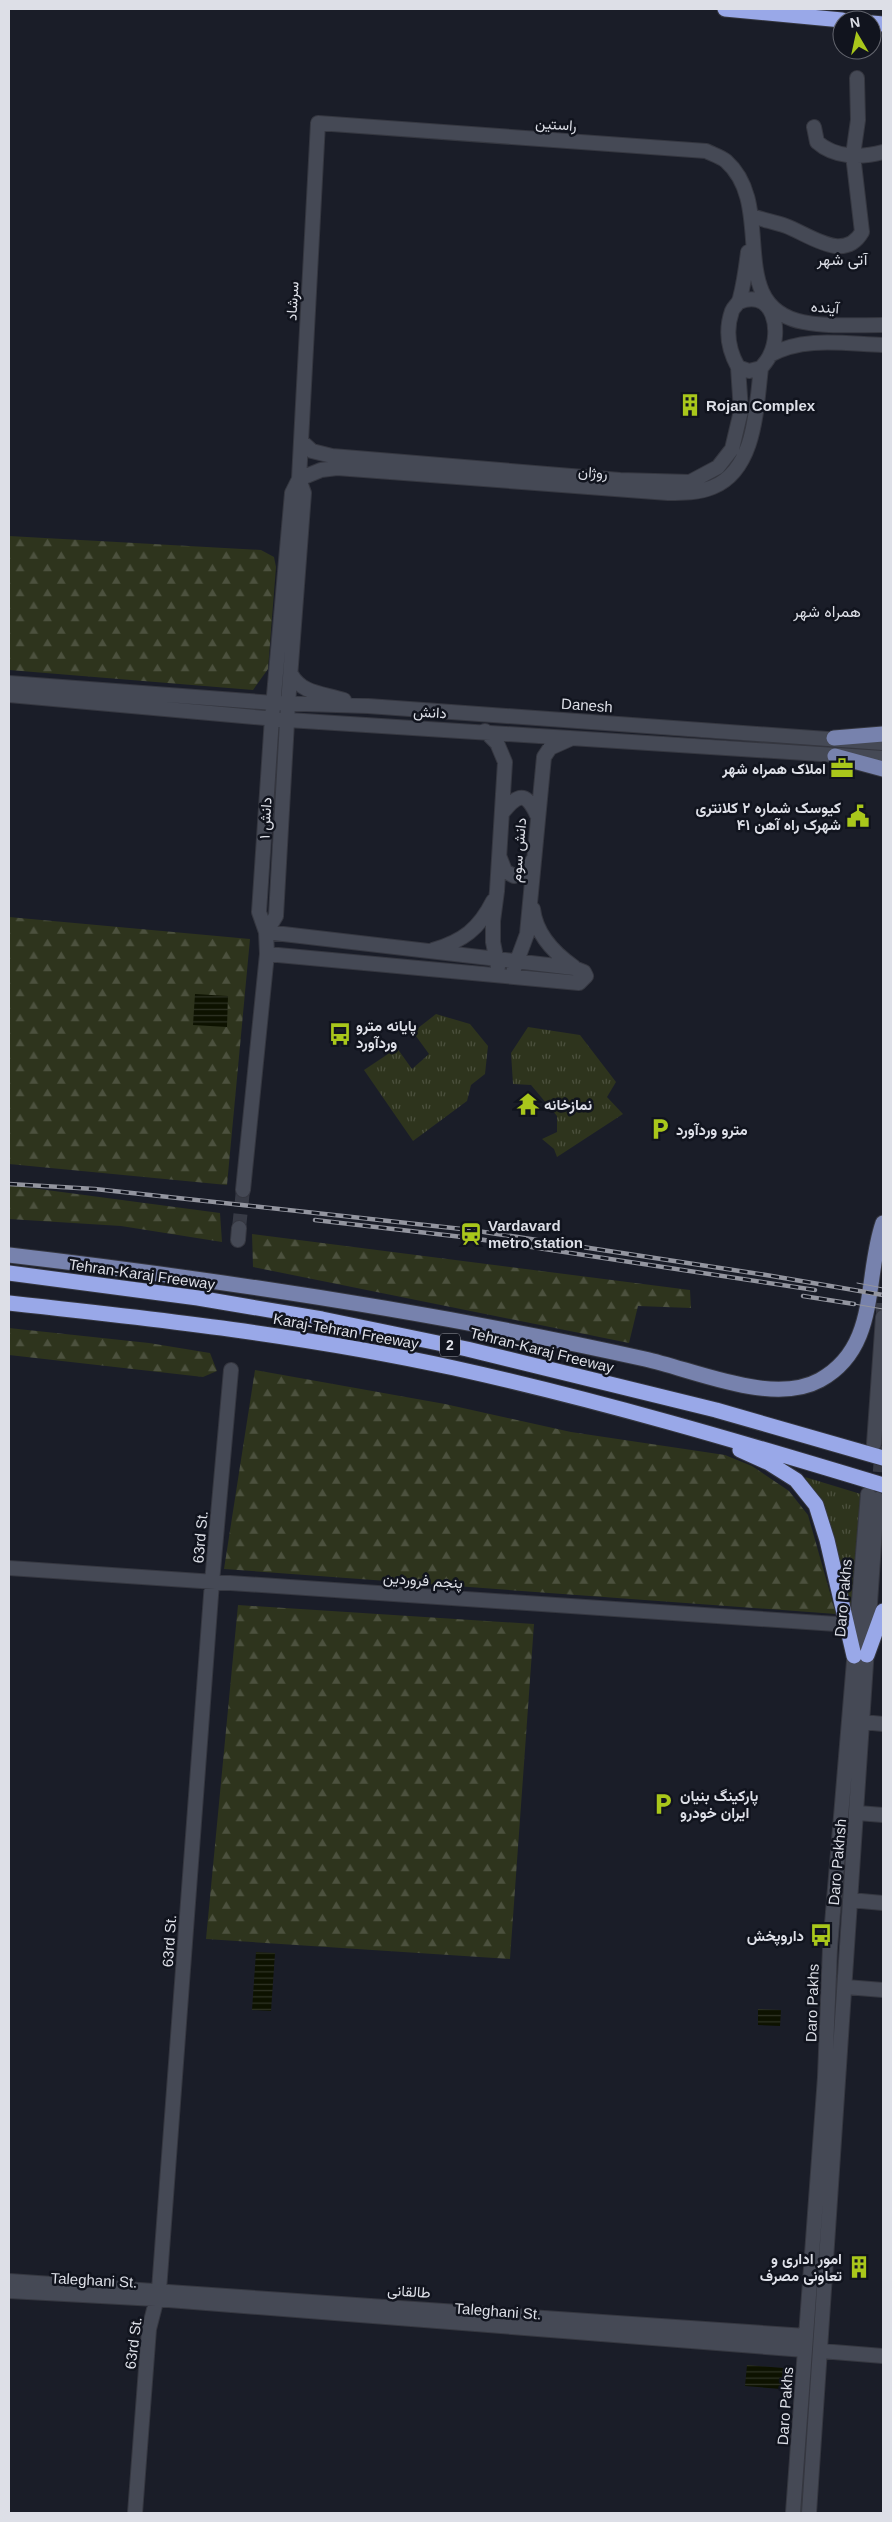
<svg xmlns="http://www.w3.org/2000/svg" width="892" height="2522" font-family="Arial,Vazirmatn,sans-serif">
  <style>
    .grass { fill: url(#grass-tufts) }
    .forest { fill: url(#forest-firs) }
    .water { fill: url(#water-rules) }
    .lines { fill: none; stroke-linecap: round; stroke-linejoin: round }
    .minor-tunnel { stroke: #373a45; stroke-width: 14; stroke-dasharray: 14 7; stroke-linecap: butt }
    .minor-casing { stroke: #353740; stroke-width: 16 }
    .major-casing { stroke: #353740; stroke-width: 17 }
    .highway-casing { stroke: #353740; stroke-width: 17 }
    .minor { stroke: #454955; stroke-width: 14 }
    .major { stroke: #7782ad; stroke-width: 15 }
    .highway { stroke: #99a8e8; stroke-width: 15 }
    .tram { stroke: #93959f; stroke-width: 1 }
    .rail-casing { stroke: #93959f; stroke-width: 4.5 }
    .rail { stroke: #11141e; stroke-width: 2.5; stroke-dasharray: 8; stroke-linecap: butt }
    .labels { text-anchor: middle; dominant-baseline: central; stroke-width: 5; stroke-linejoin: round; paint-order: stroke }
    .shield { fill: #11141e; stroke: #a0a2ab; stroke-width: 1 }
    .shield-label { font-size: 14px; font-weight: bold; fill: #dddfe7 }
    .street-label { font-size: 15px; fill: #dddfe7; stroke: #11141e }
    .poi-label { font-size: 15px; font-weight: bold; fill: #dddfe7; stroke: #11141e; text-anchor: start }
    .neighbourhood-label { font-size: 16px; fill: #dddfe7; stroke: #11141e }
  </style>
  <defs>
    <pattern id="grass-tufts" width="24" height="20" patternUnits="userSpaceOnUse" patternTransform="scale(1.25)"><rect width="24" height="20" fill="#2e341d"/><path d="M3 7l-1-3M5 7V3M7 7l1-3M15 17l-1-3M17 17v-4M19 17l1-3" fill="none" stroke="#4c513e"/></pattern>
    <pattern id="forest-firs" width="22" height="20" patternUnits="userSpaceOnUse" patternTransform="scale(1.25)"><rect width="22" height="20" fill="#2e341d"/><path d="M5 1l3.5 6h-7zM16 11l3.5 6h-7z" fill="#4c513e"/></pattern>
    <pattern id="water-rules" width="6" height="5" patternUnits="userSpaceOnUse" patternTransform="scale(1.25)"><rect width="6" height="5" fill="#0d1200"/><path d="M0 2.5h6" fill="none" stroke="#303425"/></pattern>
  </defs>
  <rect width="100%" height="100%" fill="#1a1d28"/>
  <path class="grass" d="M 436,1014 L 470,1024 L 488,1046 L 485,1074 L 471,1085 L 467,1101 L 413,1141 L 364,1070 L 397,1048 L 412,1069 L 429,1054 L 413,1032 Z
    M 528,1027 L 580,1035 L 616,1082 L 607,1097 L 623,1114 L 557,1157 L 554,1149 L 542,1139 L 557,1132 L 557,1116 L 531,1085 L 513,1084 L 511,1053 Z
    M 805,1477 L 864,1495 L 851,1605 L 841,1580 L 820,1502 Z"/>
  <path class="forest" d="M 9,536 L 261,550 L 274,557 L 276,567 L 268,669 L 253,690 L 9,670 Z
    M 9,917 L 250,939 L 227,1185 L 9,1164 Z
    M 9,1185 L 220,1213 L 222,1242 L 121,1226 L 9,1219 Z
    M 252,1234 L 690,1290 L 691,1308 L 638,1306 L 629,1343 L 253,1267 Z
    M 9,1328 L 149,1343 L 210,1353 L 217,1371 L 203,1377 L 9,1355 Z
    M 255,1370 L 445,1404 L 571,1432 L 725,1455 L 752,1466 L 789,1491 L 808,1515 L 836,1614 L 224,1569 Z
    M 238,1605 L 534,1624 L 510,1959 L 206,1939 Z"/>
  <path class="water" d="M 195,994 L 228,996 L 227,1027 L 193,1025 Z
    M 256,1952 L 275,1953 L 271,2011 L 252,2010 Z
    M 758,2009 L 781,2010 L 780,2026 L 758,2025 Z
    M 747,2365 L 783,2368 L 781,2389 L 745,2386 Z"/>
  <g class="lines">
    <path class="minor-tunnel" d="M 239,1228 L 243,1190
      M 883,1317 L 883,1299
      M 878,1493 L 882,1446"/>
    <defs>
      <path id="minor" d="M 814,127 L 817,142 C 835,158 861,158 883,152
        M 752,216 C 763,220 775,222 786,226 C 810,235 844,263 862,232 L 853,155 L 858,120 L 857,78
        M 739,302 C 774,288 782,331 770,355 C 768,360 764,364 761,368 L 749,371 L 738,367 C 728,349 725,331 732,311 C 734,306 739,304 740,298 C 744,283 746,268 748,252
        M 770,355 C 804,336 846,344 883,345
        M 301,441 L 312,451 L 332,456 L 620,480 L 690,482 L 718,467 L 732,449 L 741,411 L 738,367
        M 299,479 L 321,470 L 337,468 L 668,493 C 682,493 699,493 713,487 C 756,469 756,408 761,368
        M 291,674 C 302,694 323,693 344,700
        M 9,683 L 274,703 L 368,706 L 883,743
        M 9,695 L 288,720 L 883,758
        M 485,731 L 497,743 L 505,762 L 497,891 L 493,921 L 493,942 L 498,967
        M 503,812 C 518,794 526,791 537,815
        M 500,858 L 505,871 L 514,876 L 525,872 L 533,860
        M 533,909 C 536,935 554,953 574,967
        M 433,950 C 463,941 479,929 493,901
        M 267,954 L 579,983 L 586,976 L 584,972 L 574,968 L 266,932 L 259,912 L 272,718 L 292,493 L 299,479
        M 514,969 L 527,934 L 544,757 L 550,748 L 570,739
        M 243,1190 L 267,954 L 266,932 L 276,916 L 288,704 L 304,493 L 299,479 L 318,123 L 706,151 C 712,154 721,157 726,161 C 778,207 723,306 803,322 C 828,327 857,325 883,325
        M 238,1240 L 239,1228
        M 874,1444 L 883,1317
        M 9,1568 L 836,1624
        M 863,1722 L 883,1724
        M 858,1813 L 883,1815
        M 850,1900 L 883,1903
        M 846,1987 L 883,1990
        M 9,2281 L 806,2336
        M 9,2291 L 156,2299 L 805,2350
        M 821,2351 L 883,2356
        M 135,2513 L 149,2329 L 159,2290 L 212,1582 L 231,1370
        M 793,2513 L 825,2077 L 830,1948 L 868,1494
        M 809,2513 L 877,1499"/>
      <path id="major" d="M 834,738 L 883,734
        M 835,756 L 883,769
        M 9,1255 C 222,1280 435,1312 645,1359 C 695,1370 773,1406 820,1380 C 880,1347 864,1277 883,1223"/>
      <path id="highway" d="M 725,9 L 842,20
        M 872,23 L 883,24
        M 9,1273 L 198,1298 L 322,1319 L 467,1349 L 716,1410 L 883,1458
        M 9,1303 C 157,1319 308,1336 454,1368 C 599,1400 741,1442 883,1485
        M 740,1450 L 769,1463 L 796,1480 L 816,1505 L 827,1540 L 854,1656
        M 867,1655 L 883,1611"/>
    </defs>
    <use href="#minor" class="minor-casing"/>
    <use href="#major" class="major-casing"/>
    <use href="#highway" class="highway-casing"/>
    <use href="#minor" class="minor"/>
    <use href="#major" class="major"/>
    <use href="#highway" class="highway"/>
    <path class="tram" d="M 857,1283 L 883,1288
      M 854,1304 L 883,1309"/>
    <defs>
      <path id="rail" d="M 9,1184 L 95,1189 L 471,1230 L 766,1275 L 883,1295
        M 315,1220 L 471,1238 L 815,1290
        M 803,1296 L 854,1304"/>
    </defs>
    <use href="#rail" class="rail-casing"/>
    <use href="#rail" class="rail"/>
  </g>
  <defs>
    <symbol id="building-bare" viewBox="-9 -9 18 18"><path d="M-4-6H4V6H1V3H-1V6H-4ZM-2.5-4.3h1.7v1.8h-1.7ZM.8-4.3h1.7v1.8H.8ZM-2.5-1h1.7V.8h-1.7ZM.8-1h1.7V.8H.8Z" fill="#a9c71b" stroke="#11141e" stroke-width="2.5" paint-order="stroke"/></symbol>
    <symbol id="office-bare" viewBox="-9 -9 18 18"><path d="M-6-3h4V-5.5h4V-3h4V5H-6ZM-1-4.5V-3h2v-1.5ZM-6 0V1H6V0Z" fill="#a9c71b" stroke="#11141e" stroke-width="2.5" paint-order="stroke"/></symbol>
    <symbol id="civic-bare" viewBox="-9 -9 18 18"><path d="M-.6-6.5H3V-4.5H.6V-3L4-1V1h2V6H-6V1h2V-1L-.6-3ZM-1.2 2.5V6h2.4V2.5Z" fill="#a9c71b" stroke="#11141e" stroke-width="2.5" paint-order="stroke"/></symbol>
    <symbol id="bus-bare" viewBox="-9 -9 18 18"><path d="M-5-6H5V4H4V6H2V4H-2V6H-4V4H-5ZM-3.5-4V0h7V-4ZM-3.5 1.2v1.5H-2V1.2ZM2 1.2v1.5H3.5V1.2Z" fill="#a9c71b" stroke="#11141e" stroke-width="2.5" paint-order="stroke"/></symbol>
    <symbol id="temple-bare" viewBox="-9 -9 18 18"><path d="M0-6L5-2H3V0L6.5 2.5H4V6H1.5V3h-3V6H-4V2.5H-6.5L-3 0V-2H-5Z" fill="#a9c71b" stroke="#11141e" stroke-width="2.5" paint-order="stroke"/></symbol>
    <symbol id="parking-bare" viewBox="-9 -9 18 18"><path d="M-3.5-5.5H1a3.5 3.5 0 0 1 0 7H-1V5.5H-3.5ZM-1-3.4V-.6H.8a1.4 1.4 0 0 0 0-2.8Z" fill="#a9c71b" stroke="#11141e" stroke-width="2.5" paint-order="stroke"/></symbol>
    <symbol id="station-bare" viewBox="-9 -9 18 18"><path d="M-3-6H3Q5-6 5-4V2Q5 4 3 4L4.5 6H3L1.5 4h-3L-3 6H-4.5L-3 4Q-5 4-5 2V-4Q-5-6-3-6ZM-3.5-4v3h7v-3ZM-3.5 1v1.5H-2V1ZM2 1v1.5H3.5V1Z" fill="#a9c71b" stroke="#11141e" stroke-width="2.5" paint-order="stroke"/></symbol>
  </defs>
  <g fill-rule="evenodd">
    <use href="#building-bare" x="674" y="389" width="32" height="32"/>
    <use href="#office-bare" x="826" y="752" width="32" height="32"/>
    <use href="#civic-bare" x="842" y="800" width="32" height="32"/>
    <use href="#bus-bare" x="324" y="1018" width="32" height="32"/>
    <use href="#temple-bare" x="512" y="1088" width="32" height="32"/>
    <use href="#parking-bare" x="644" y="1113" width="32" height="32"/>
    <use href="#station-bare" x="455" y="1218" width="32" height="32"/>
    <use href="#parking-bare" x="647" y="1788" width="32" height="32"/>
    <use href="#bus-bare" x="805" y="1919" width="32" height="32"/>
    <use href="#building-bare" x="843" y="2251" width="32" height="32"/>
  </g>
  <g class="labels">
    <rect class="shield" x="440" y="1333.5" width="20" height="23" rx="4"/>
    <g class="shield-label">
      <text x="450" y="1345">2</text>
    </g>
    <g class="street-label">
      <text transform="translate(556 124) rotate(4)">راستین</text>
      <text transform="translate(292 301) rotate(-87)">سرشاد</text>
      <text transform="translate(825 307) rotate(4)">آینده</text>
      <text transform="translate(593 472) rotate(4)">روژان</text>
      <text transform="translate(587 705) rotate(4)">Danesh</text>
      <text transform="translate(430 712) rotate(3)">دانش</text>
      <text transform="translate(265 818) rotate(-87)">دانش ۱</text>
      <text transform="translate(518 850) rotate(-85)">دانش سوم</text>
      <text transform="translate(142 1274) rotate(8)">Tehran-Karaj Freeway</text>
      <text transform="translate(346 1331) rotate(10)">Karaj-Tehran Freeway</text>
      <text transform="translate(542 1350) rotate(14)">Tehran-Karaj Freeway</text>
      <text transform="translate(200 1537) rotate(-85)">63rd St.</text>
      <text transform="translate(423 1580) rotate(4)">پنجم فروردین</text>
      <text transform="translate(843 1598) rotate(-85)">Daro Pakhs</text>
      <text transform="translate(837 1862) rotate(-85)">Daro Pakhsh</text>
      <text transform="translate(169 1941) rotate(-86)">63rd St.</text>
      <text transform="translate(812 2003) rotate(-88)">Daro Pakhs</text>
      <text transform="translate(94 2280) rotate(3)">Taleghani St.</text>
      <text transform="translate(409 2291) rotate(4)">طالقانی</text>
      <text transform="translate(498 2311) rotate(4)">Taleghani St.</text>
      <text transform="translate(133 2343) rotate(-83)">63rd St.</text>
      <text transform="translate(785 2406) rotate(-86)">Daro Pakhs</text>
    </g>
    <g class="poi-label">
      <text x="706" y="405">Rojan Complex</text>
      <text x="826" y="768" text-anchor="end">املاک همراه شهر</text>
      <text x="841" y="807" text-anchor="end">کیوسک شماره ۲ کلانتری<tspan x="841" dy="17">۴۱ شهرک راه آهن</tspan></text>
      <text x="356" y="1025">پایانه مترو<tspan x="356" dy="17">وردآورد</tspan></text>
      <text x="544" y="1104">نمازخانه</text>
      <text x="676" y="1129">مترو وردآورد</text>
      <text x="488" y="1225">Vardavard<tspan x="488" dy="17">metro station</tspan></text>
      <text x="680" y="1795">پارکینگ بنیان<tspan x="680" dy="17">ایران خودرو</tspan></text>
      <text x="804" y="1935" text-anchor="end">داروپخش</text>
      <text x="842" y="2258" text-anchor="end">امور اداری و<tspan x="842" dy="17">تعاونی مصرف</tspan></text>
    </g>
    <g class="neighbourhood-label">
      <text x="842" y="259">آتی شهر</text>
      <text x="827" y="611">همراه شهر</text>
    </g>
  </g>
  <rect width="892" height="2522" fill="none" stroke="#dddfe7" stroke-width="20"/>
  <g transform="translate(857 35) rotate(351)"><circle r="24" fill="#11141e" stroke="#63656e"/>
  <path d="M0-4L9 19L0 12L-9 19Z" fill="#a9c71b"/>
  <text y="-8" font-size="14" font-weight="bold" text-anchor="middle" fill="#dddfe7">N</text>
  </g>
</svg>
